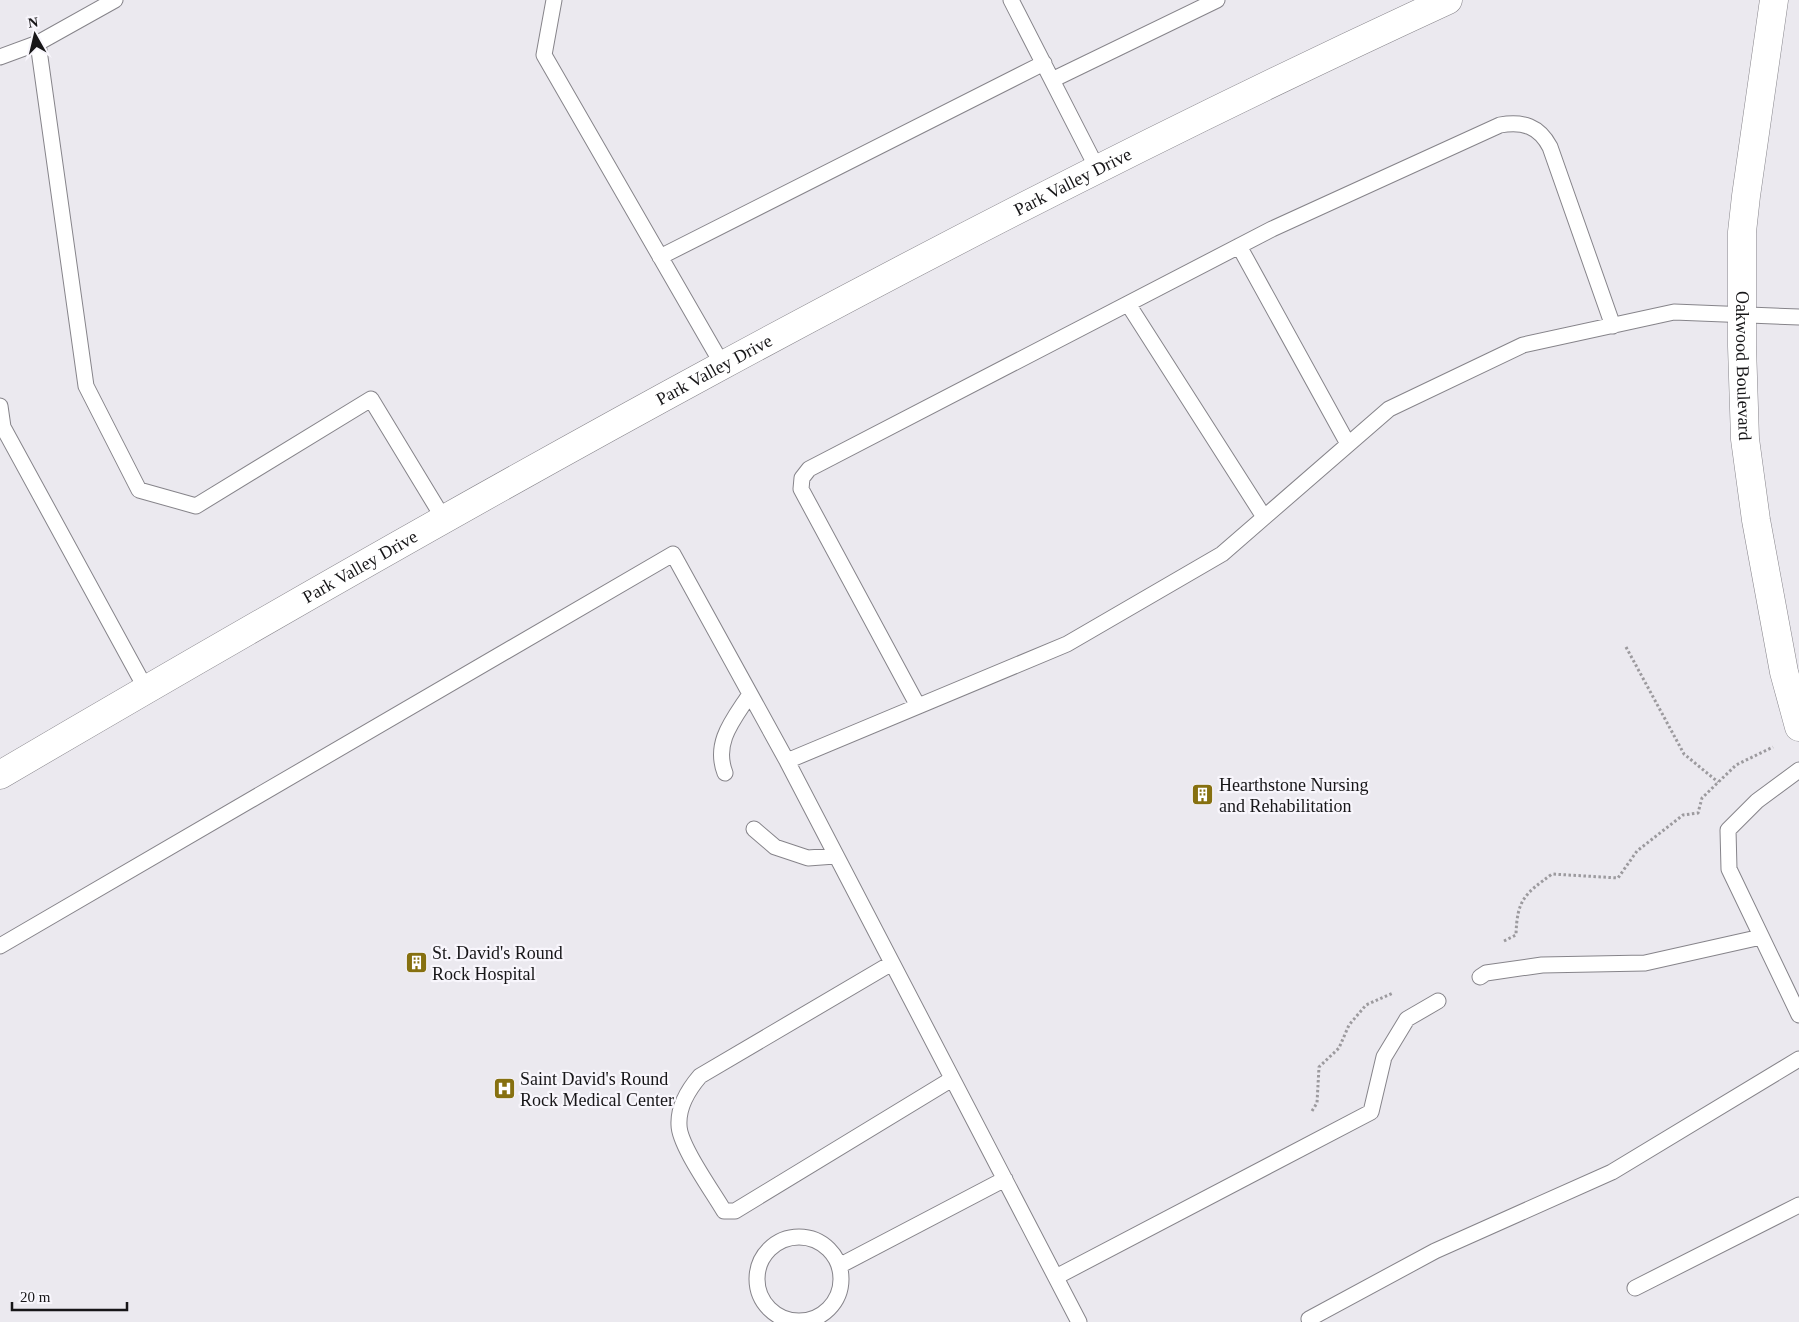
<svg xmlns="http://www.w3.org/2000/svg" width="1799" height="1322" font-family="'Times New Roman',serif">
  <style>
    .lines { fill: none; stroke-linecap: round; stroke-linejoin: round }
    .lane-casing { stroke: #86848a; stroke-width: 17 }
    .street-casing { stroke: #86848a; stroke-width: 29 }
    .path { stroke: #9c9a9e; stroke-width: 3; stroke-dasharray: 2.5 2.5; stroke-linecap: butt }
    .lane { stroke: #fff; stroke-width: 15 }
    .street { stroke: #fff; stroke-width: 28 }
    .labels { text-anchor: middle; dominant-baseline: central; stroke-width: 4.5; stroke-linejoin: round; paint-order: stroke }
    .street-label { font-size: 18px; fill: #171618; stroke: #f8f6fc }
    .poi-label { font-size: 18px; fill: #171618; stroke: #f8f6fc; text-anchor: start }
  </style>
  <rect width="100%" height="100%" fill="#ebe9ef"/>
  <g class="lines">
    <defs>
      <path id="lane" d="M 554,0 L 544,55 L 722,364
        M 1011,0 L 1098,170
        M 38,43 L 86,386 L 139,490 L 196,506 L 371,399 L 445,521
        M 0,57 L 38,43 L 115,0
        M 1052,80 L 1217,0
        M 1239,246 L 1348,444
        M 660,257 L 1044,63
        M 1128,304 L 1264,517
        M 0,406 L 3,427 L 146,689
        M 918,706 L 801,489 L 802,478 L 809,469 L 1272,229 L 1500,125 C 1523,121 1539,126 1550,147 L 1613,326
        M 787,761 L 1067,644 L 1222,554 L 1389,409 L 1523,345 L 1674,312 L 1799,317
        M 1799,770 L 1757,801 L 1728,830 L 1729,869 L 1799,1015
        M 725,773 C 713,742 734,719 750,694
        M 754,829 L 775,847 L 808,858 L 835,856
        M 0,946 L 673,554 L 787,761 L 1079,1322
        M 892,963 L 700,1076 C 688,1090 678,1106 679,1125 C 679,1145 713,1192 724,1211 L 735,1211 L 952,1079
        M 1480,977 L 1486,973 L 1542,965 L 1645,963 L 1761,937
        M757 1279a42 42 0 1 1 84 0a42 42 0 1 1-84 0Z
        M 839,1266 L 1005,1179
        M 1056,1277 L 1371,1112 L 1384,1057 L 1407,1019 L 1438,1001
        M 1635,1288 L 1799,1205
        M 1309,1319 L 1435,1251 L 1612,1172 L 1799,1059"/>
      <g id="street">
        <path id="s1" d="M 1774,0 L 1746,196 L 1742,232 L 1742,346 L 1745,439 L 1756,520 L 1784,672 L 1799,727"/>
        <path id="s2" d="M 0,775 C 472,498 951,229 1448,0"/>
      </g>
    </defs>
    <use href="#lane" class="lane-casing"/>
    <use href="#street" class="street-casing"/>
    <path class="path" d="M 1626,647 L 1684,754 L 1718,782
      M 1504,941 L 1516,935 C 1517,899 1525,894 1552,874 L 1618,878 L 1637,851 L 1683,815 L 1698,813 L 1702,798 L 1736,765 L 1773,747
      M 1312,1111 L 1317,1103 L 1319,1067 L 1339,1048 L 1349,1025 L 1366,1005 L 1393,993"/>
    <use href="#lane" class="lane"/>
    <use href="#street" class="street"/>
  </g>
  <defs>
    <symbol id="building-square" viewBox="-11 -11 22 22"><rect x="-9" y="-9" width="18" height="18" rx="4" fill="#867010" stroke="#f8f6fc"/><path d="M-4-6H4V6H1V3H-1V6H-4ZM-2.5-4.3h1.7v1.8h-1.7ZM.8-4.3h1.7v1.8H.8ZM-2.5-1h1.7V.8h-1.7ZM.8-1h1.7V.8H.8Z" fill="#fff"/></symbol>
    <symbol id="hospital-square" viewBox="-11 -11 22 22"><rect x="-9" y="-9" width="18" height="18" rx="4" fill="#867010" stroke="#f8f6fc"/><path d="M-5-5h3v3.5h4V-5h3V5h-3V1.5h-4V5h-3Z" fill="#fff"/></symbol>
  </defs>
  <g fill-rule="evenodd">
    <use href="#building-square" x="1190" y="782" width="25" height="25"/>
    <use href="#building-square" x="404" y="950" width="25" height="25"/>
    <use href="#hospital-square" x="492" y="1076" width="25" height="25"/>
  </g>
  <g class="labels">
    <g class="street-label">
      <text stroke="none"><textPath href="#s2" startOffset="1226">Park Valley Drive</textPath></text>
      <text stroke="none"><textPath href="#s1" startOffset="368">Oakwood Boulevard</textPath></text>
      <text stroke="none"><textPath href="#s2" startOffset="821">Park Valley Drive</textPath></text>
      <text stroke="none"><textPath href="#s2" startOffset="416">Park Valley Drive</textPath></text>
    </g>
    <g class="poi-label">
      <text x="1219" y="785">Hearthstone Nursing<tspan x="1219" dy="21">and Rehabilitation</tspan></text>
      <text x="432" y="953">St. David's Round<tspan x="432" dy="21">Rock Hospital</tspan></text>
      <text x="520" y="1079">Saint David's Round<tspan x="520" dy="21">Rock Medical Center</tspan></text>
    </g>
  </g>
  <g transform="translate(35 35) rotate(352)" stroke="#f8f6fc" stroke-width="4" paint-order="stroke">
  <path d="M0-4L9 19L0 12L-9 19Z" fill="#171618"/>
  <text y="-8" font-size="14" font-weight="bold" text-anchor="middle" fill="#171618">N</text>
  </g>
  <path d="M12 1302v8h115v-8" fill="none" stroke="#171618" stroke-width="2.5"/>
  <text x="20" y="1302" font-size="15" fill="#171618" stroke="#f8f6fc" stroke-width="4" paint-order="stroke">20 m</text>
</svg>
